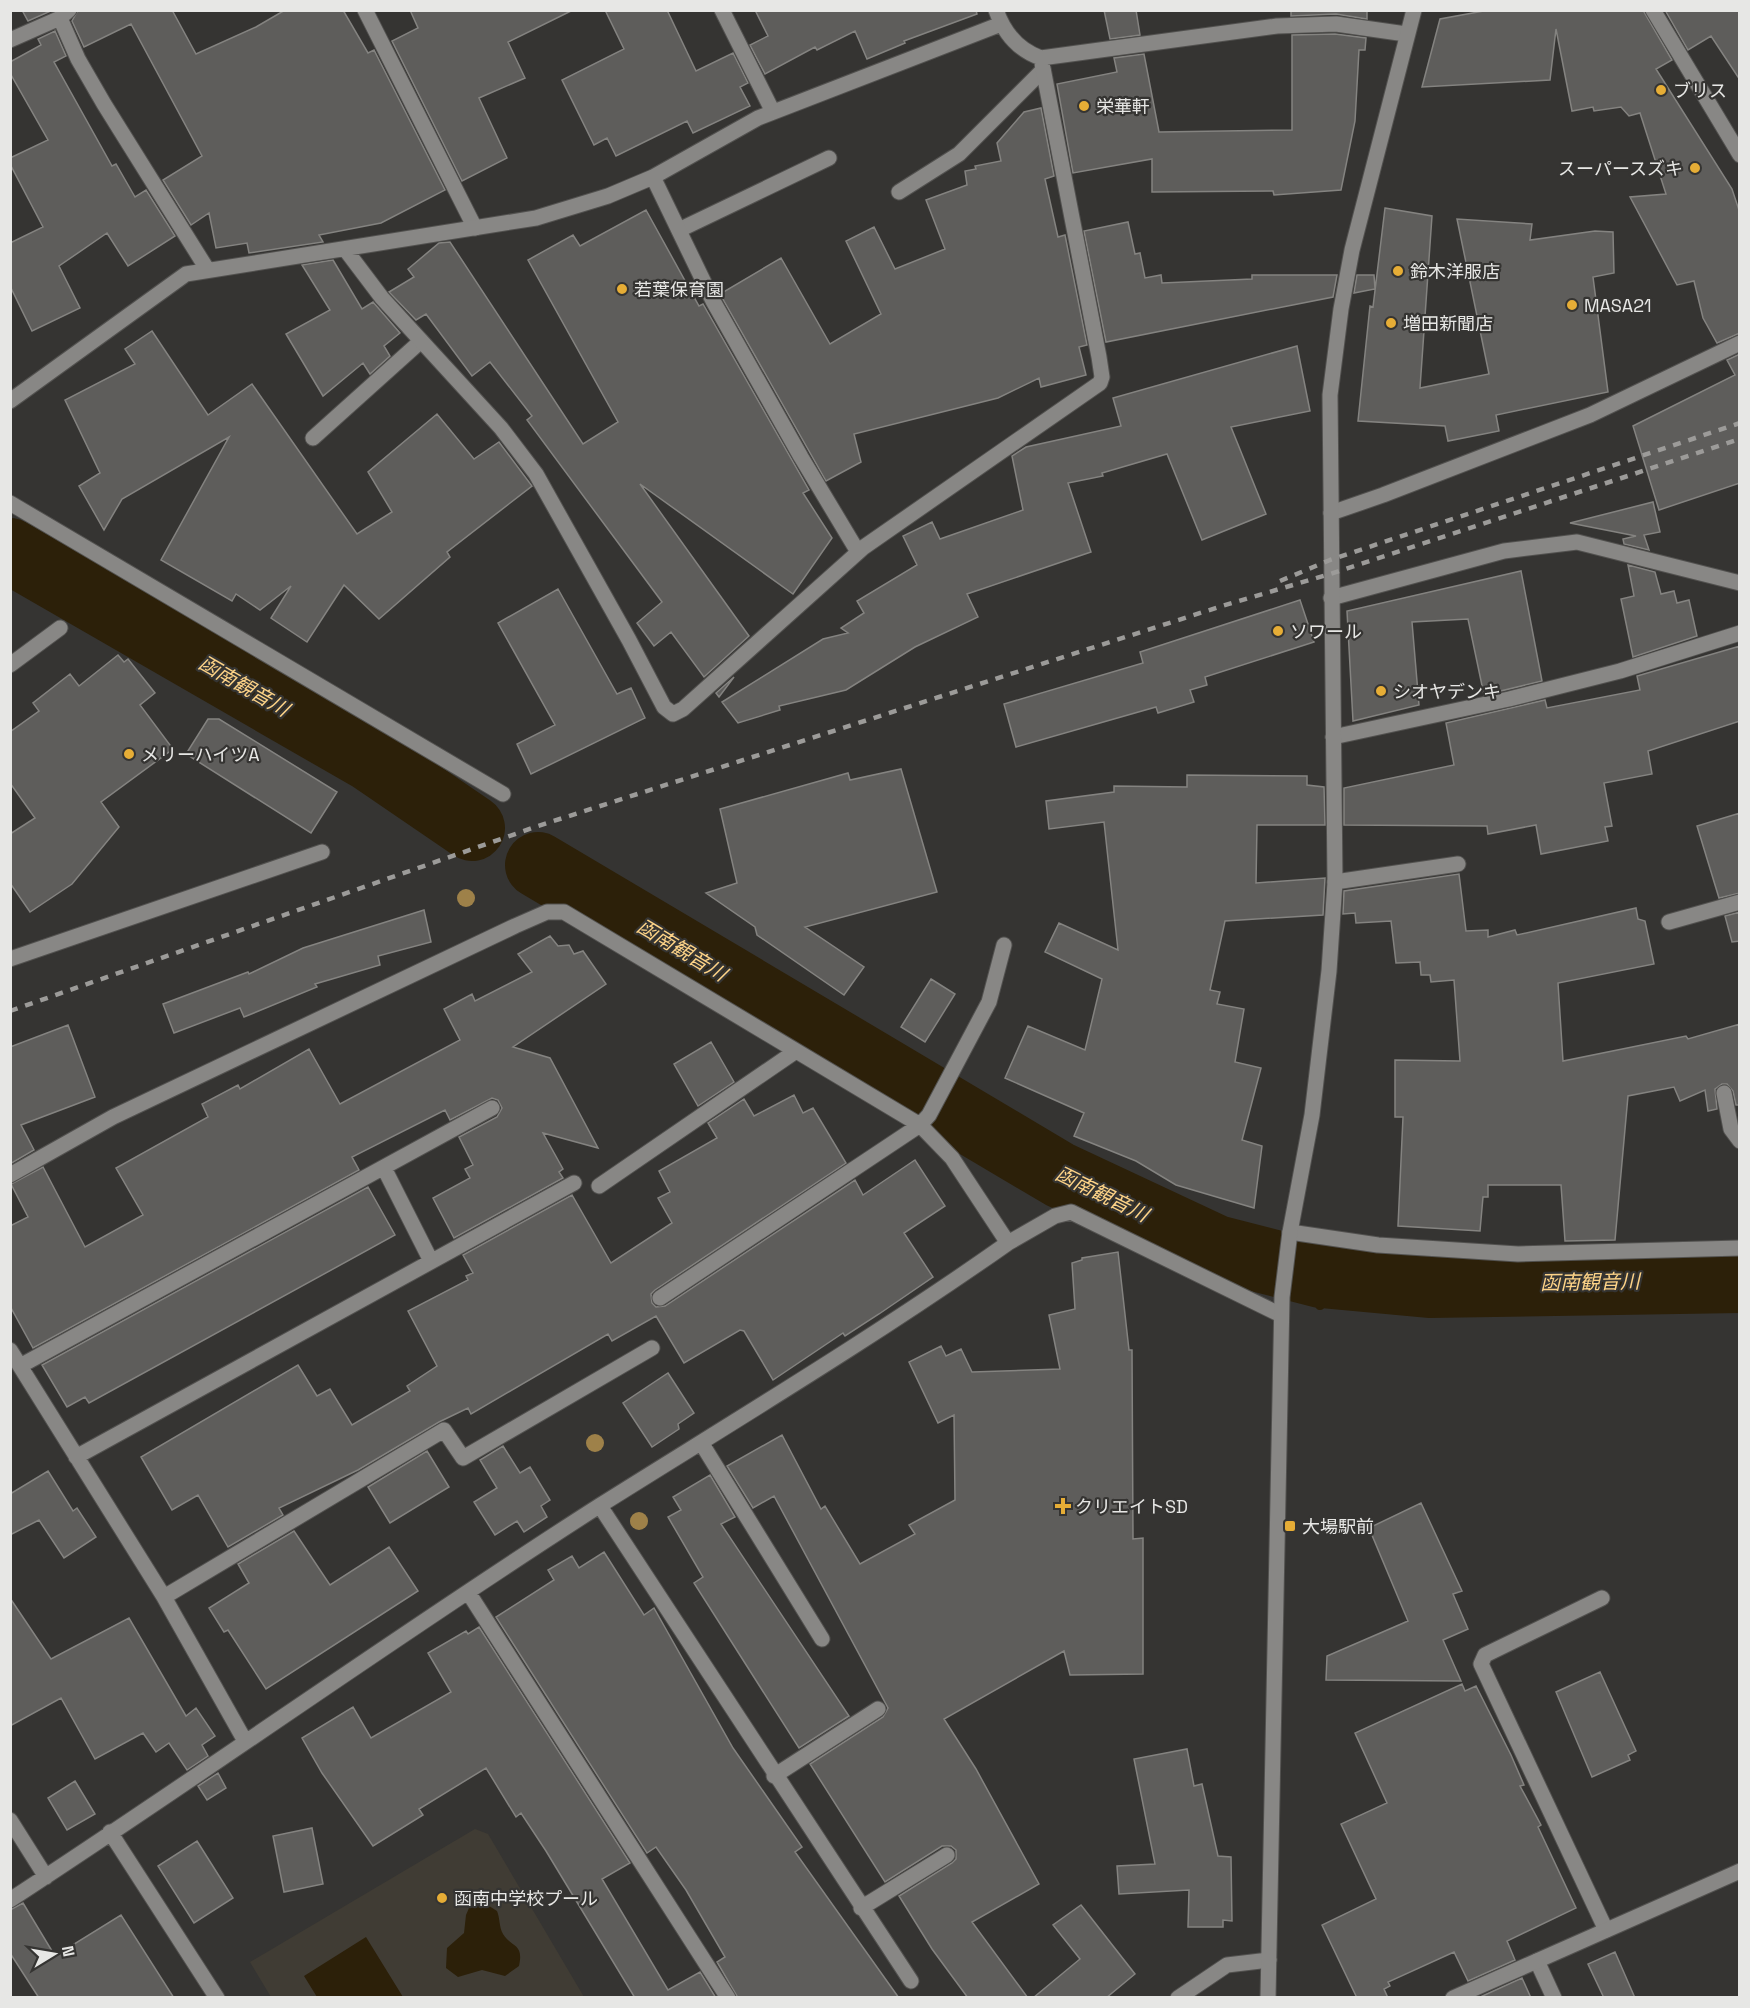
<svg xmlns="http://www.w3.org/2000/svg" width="1750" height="2008" font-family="'Space Grotesk','Noto Sans JP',sans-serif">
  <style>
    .built { fill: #403c34 }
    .water { fill: #2c2009 }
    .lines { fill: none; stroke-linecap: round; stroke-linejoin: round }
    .stream { stroke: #2c2009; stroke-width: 10 }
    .river { stroke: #2c2009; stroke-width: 66 }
    .building { fill: #5e5d5b; stroke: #848380; stroke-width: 1.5 }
    .service-casing { stroke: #52514f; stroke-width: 17 }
    .minor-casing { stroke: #52514f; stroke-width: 17 }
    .tertiary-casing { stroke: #52514f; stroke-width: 17 }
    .service { stroke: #888785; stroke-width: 15 }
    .minor { stroke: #888785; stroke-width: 15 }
    .tertiary { stroke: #888785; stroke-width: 15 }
    .rail { stroke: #9c9b99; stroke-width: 4.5; stroke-dasharray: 8 8; stroke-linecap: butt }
    .tree { fill: #9e8149 }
    .poi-dot { fill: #e6ad36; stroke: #353432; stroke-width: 2 }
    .labels { text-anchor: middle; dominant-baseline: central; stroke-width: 4.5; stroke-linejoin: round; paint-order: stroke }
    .poi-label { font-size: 18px; fill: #e7e7e5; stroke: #353432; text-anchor: start }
    .water-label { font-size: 20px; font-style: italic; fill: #fdd387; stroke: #353432 }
  </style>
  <rect width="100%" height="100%" fill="#353432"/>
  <path class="built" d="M 475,1829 L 488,1834 L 584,1997 L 271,1997 L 250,1962 Z"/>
  <path class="water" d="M 486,1904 L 497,1911 C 500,1918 499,1927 503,1934 C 512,1948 524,1943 519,1966 L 505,1976 L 482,1970 L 458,1977 L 446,1968 L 447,1948 L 464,1933 L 466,1915 L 469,1908 Z
    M 366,1937 L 403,1997 L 317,1997 L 304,1976 Z"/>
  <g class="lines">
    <path class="stream" d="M 1320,1305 L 1321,1275"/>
    <path class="river" d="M 10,551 L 371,759 L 472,828
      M 538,865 L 1060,1175 L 1216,1248 L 1321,1275 L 1429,1285 L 1740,1280"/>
  </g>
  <path class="building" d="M 22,10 L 53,10 L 28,21 Z
    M 78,10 L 172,10 L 196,54 L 256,27 L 285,10 L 343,10 L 368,53 L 374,50 L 445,190 L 381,223 L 319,235 L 323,242 L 249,253 L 247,243 L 216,248 L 209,213 L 191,225 L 163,180 L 202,156 L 131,24 L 84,47 L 72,21 Z
    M 410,10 L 573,10 L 508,42 L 525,78 L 479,98 L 507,158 L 462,181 L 392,41 L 418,28 Z
    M 605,10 L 667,10 L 696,71 L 733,53 L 748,83 L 740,87 L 750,106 L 693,133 L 687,121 L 616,156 L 607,138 L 594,145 L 562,80 L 624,49 Z
    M 755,10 L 976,10 L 977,14 L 904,41 L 905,43 L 867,59 L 855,31 L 817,50 L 815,47 L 765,74 L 750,45 L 768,36 Z
    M 1104,10 L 1136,10 L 1140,35 L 1110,39 Z
    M 1291,10 L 1367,10 L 1367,19 L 1336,14 L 1291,16 Z
    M 1489,10 L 1643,10 L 1672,60 L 1656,69 L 1732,189 L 1740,213 L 1740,333 L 1717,343 L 1703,318 L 1694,281 L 1677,285 L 1630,197 L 1666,194 L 1640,113 L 1629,116 L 1621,107 L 1594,111 L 1593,107 L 1572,111 L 1556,29 L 1550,80 L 1422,87 L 1440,19 Z
    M 1665,10 L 1740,10 L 1740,80 L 1711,36 L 1688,50 Z
    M 55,31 L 66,56 L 54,62 L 112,166 L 116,164 L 135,197 L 146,190 L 175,236 L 128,266 L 107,233 L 59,266 L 80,308 L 32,331 L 10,286 L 10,243 L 43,227 L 10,164 L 10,158 L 48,140 L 10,73 L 10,62 L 41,45 L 38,39 Z
    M 1335,34 L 1366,38 L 1365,50 L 1359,50 L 1355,121 L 1341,190 L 1274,195 L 1273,191 L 1152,192 L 1152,159 L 1073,173 L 1057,84 L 1117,72 L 1114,58 L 1144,54 L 1159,132 L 1292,130 L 1292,35 Z
    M 1041,108 L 1054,176 L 1045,179 L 1058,237 L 1065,235 L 1087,345 L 1079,347 L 1086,375 L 1041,387 L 1039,378 L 998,398 L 854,434 L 861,462 L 826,481 L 720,294 L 781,258 L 830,344 L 881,314 L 846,241 L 874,227 L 895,269 L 945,249 L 926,200 L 967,185 L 965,171 L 976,169 L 975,166 L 1001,161 L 997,143 L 1024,112 Z
    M 1385,208 L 1432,216 L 1420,388 L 1489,374 L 1457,219 L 1532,224 L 1530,240 L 1595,231 L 1613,232 L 1614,273 L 1593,277 L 1608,392 L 1496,415 L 1499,431 L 1448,441 L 1445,426 L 1358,421 L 1370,306 L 1373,307 Z
    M 646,210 L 699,306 L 703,304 L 809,490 L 803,493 L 832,538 L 793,594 L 640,484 L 749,636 L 704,677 L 671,632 L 654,646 L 637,623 L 662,602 L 527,420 L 532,416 L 490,362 L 472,376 L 426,314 L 416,320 L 389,292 L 414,277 L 408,269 L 439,243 L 450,242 L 583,444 L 618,422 L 528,260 L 573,235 L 580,246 Z
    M 1128,222 L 1135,254 L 1140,253 L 1145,278 L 1161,275 L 1162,283 L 1252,279 L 1252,275 L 1337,275 L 1333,297 L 1106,342 L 1084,231 Z
    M 333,260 L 362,309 L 373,302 L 400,333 L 384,346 L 390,356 L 370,374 L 363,363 L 323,396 L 286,334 L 330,310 L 302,265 Z
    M 1357,275 L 1374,275 L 1375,289 L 1354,293 Z
    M 152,331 L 208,415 L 252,384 L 357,534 L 392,512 L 368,472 L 437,414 L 474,459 L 499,442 L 532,486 L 447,552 L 450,557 L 379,619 L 344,585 L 307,642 L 271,618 L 291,586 L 260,610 L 236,594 L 232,601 L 161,560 L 229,437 L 122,499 L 104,530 L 79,486 L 100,473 L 65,400 L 135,364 L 125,349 Z
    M 1297,346 L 1310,411 L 1231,427 L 1266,514 L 1202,540 L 1167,454 L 1102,473 L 1103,476 L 1068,483 L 1091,552 L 967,594 L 978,617 L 915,647 L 846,690 L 779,706 L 780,710 L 738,723 L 722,702 L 823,639 L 848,633 L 841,628 L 864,613 L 857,601 L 917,565 L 903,536 L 932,522 L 940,539 L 1023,510 L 1012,456 L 1026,447 L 1121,426 L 1113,398 Z
    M 1740,354 L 1740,483 L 1659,510 L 1633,426 L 1735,375 L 1727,360 Z
    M 1653,502 L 1660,532 L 1644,535 L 1649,550 L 1624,544 L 1623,539 L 1636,536 L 1570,523 Z
    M 1628,565 L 1655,572 L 1661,594 L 1674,591 L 1677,603 L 1689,600 L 1697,636 L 1633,657 L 1621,599 L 1634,596 Z
    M 1521,571 L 1542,681 L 1484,695 L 1468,619 L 1412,622 L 1419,705 L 1353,721 L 1347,611 Z
    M 558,589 L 617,694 L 631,688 L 645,718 L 531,774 L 517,744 L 555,725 L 498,623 Z
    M 1300,600 L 1314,642 L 1205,677 L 1207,685 L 1190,690 L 1194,702 L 1158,713 L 1156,707 L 1016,747 L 1004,704 L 1143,663 L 1140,652 Z
    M 1740,646 L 1740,721 L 1648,751 L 1652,774 L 1604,783 L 1612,826 L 1605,827 L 1608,841 L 1541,854 L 1536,825 L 1488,834 L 1487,826 L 1344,825 L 1344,788 L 1454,765 L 1446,723 L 1545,700 L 1547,708 L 1640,690 L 1637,676 Z
    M 118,655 L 124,662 L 128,659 L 155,693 L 140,705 L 173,749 L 101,802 L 119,827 L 72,884 L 30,912 L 10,883 L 10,834 L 35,818 L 10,783 L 10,732 L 39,711 L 33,703 L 70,674 L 79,686 Z
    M 734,677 L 719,697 L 716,693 Z
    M 208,719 L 219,719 L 337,792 L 311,833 L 186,754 Z
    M 901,769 L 937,892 L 805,927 L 864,967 L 844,995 L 757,935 L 755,927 L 706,893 L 737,883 L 720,809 L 848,773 L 850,780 Z
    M 1187,775 L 1307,776 L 1307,785 L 1324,787 L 1325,825 L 1257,825 L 1256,883 L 1325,878 L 1323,915 L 1225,921 L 1210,990 L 1220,992 L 1217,1004 L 1244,1009 L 1235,1062 L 1261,1068 L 1242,1140 L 1262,1146 L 1254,1208 L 1176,1185 L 1136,1161 L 1074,1136 L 1084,1113 L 1005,1078 L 1028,1026 L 1085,1050 L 1102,979 L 1045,952 L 1059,923 L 1118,950 L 1104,822 L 1049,829 L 1046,801 L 1114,792 L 1114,786 L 1187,787 Z
    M 1740,813 L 1740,893 L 1719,898 L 1697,826 Z
    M 1459,874 L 1466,931 L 1488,930 L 1488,937 L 1515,930 L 1517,935 L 1636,908 L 1638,919 L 1645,921 L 1654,964 L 1558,983 L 1563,1061 L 1686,1036 L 1688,1039 L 1740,1024 L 1740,1105 L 1736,1105 L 1733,1091 L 1727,1084 L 1722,1084 L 1715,1089 L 1717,1109 L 1708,1111 L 1705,1090 L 1680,1101 L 1674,1087 L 1628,1096 L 1615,1240 L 1565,1241 L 1561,1185 L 1488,1185 L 1488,1197 L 1483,1197 L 1480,1231 L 1398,1226 L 1403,1117 L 1395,1117 L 1395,1060 L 1460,1061 L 1454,980 L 1431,982 L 1430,975 L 1421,975 L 1420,962 L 1396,963 L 1391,921 L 1356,923 L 1355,913 L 1343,914 L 1344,891 Z
    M 424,910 L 431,942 L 378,956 L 380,965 L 315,984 L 317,987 L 244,1017 L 240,1008 L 174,1033 L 163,1004 L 248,972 L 249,974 L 303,948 Z
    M 1740,912 L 1740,941 L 1732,942 L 1725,916 Z
    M 550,936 L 558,946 L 569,945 L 574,954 L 583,951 L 606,984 L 513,1047 L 550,1058 L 598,1148 L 543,1133 L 563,1169 L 559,1172 L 563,1178 L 454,1238 L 433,1198 L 470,1178 L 465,1169 L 473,1165 L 459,1137 L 497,1117 L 502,1108 L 498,1100 L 492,1098 L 450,1120 L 445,1110 L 352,1157 L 359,1170 L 33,1348 L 10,1306 L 10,1226 L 28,1217 L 11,1184 L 43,1167 L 85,1247 L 143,1215 L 116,1168 L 208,1117 L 202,1104 L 238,1085 L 240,1089 L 309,1049 L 340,1104 L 460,1040 L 444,1009 L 472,994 L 475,1001 L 532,972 L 518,954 Z
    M 931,979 L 955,994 L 925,1042 L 901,1027 Z
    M 68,1025 L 95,1097 L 21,1125 L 34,1150 L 10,1164 L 10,1047 Z
    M 711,1042 L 734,1082 L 698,1106 L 674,1064 Z
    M 794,1095 L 803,1113 L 813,1108 L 846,1163 L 655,1290 L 651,1294 L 652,1303 L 656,1307 L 665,1306 L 855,1180 L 863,1195 L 915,1160 L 945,1206 L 904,1233 L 933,1277 L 879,1314 L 845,1336 L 843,1333 L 773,1380 L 744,1331 L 740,1330 L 684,1363 L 656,1316 L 612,1341 L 608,1334 L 471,1414 L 468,1408 L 439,1422 L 358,1470 L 279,1508 L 283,1515 L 228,1547 L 198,1495 L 172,1510 L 141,1457 L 298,1365 L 317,1396 L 330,1389 L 352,1425 L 410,1391 L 407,1386 L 437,1366 L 408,1311 L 468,1280 L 466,1276 L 473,1273 L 463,1255 L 572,1195 L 611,1263 L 672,1223 L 658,1198 L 670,1192 L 659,1171 L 717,1138 L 708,1123 L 744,1099 L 754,1116 Z
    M 368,1187 L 395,1235 L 89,1403 L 85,1397 L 67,1407 L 42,1365 Z
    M 1118,1252 L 1129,1350 L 1132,1350 L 1133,1539 L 1143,1538 L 1143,1674 L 1070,1675 L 1064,1651 L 944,1719 L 976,1769 L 1039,1884 L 972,1922 L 1028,1998 L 968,1998 L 932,1949 L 899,1896 L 952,1863 L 956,1859 L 956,1850 L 951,1846 L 942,1846 L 885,1882 L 810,1764 L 883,1717 L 888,1708 L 774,1496 L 753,1508 L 727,1466 L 782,1435 L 821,1509 L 825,1506 L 860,1564 L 915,1534 L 909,1525 L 955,1500 L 954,1415 L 938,1423 L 909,1362 L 941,1346 L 946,1356 L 961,1349 L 972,1372 L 1060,1369 L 1049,1315 L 1075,1309 L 1072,1263 L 1082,1260 L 1082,1258 Z
    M 668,1373 L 694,1413 L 678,1424 L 679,1429 L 652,1447 L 623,1403 Z
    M 503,1446 L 520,1473 L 530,1467 L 550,1500 L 541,1506 L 547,1517 L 524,1532 L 517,1521 L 495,1535 L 474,1502 L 497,1488 L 480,1460 Z
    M 427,1451 L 449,1487 L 390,1523 L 368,1487 Z
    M 48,1471 L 73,1511 L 77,1508 L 96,1537 L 64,1558 L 39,1520 L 10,1535 L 10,1494 Z
    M 710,1475 L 735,1517 L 721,1524 L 849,1716 L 799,1748 L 694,1583 L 703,1577 L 668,1517 L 681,1510 L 673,1497 Z
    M 1421,1503 L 1462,1591 L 1453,1594 L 1468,1629 L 1443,1640 L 1461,1681 L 1326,1680 L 1327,1656 L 1408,1621 L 1369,1528 Z
    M 294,1531 L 330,1585 L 389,1547 L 418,1591 L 266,1689 L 228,1630 L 224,1632 L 209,1608 L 249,1583 L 238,1564 Z
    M 604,1552 L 644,1615 L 654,1608 L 733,1748 L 802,1847 L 795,1852 L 899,1998 L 738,1998 L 717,1962 L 725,1957 L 686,1890 L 656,1847 L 647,1853 L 496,1617 L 554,1580 L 548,1570 L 572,1556 L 579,1568 Z
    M 10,1598 L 51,1659 L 129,1618 L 186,1716 L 196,1708 L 215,1736 L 202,1745 L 208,1756 L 187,1770 L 169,1743 L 156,1752 L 143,1733 L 95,1759 L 61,1698 L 10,1726 Z
    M 479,1627 L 630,1863 L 602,1879 L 668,1990 L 700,1972 L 716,1998 L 635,1998 L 546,1851 L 521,1813 L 516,1817 L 486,1768 L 419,1809 L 423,1815 L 373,1846 L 322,1773 L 302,1738 L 353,1707 L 371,1738 L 451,1692 L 428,1653 L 466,1631 L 468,1634 Z
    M 1600,1672 L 1636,1751 L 1628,1755 L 1630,1760 L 1592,1777 L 1556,1692 Z
    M 1462,1684 L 1465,1691 L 1476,1686 L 1511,1755 L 1524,1785 L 1520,1786 L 1541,1825 L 1538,1827 L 1576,1908 L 1507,1941 L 1515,1960 L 1468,1981 L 1454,1952 L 1388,1982 L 1390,1986 L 1384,1989 L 1388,1998 L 1357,1998 L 1322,1925 L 1376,1899 L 1341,1824 L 1387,1803 L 1355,1733 Z
    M 1187,1749 L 1194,1786 L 1202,1784 L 1218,1856 L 1231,1857 L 1232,1921 L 1223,1920 L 1223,1927 L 1188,1927 L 1189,1890 L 1119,1894 L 1117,1866 L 1155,1864 L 1134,1759 Z
    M 218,1773 L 226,1788 L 207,1800 L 198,1786 Z
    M 75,1781 L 95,1814 L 67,1830 L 48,1798 Z
    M 312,1828 L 323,1884 L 284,1892 L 273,1836 Z
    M 197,1841 L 233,1898 L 194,1923 L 158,1866 Z
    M 23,1903 L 55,1956 L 121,1915 L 174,1998 L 39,1998 L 10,1953 L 10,1910 Z
    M 1081,1905 L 1135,1974 L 1106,1998 L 1033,1998 L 1080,1959 L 1053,1925 Z
    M 1615,1952 L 1635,1998 L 1604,1998 L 1588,1964 Z
    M 1522,1978 L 1531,1998 L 1478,1998 Z"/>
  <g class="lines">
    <defs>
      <path id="service" d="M 365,10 L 475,228
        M 899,192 L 959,154 L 1043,70
        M 679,230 L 829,158
        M 313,438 L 421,341
        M 1335,882 L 1458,864
        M 1669,922 L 1740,902
        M 1724,1093 L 1731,1129 L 1740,1141
        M 1602,1598 L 1485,1655 L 1481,1664 L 1606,1930
        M 774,1776 L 878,1709
        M 1537,1961 L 1554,1998"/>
      <path id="minor" d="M 69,10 L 60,18 L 78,59 L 104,104 L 207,269
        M 722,10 L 773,112
        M 996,10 C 1004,33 1018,50 1041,58 L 1277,26 L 1336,24 L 1406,34
        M 10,40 L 60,18
        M 653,177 L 713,301 L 801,457 L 858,552
        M 345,249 L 382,298 L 501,428 L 536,474 L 629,640 L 664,707 L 673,714 L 683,709 L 864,547 L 1100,383 L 1102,377 L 1099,357 L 1041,58
        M 10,401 L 186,274 L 536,218 L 608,196 L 653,177 L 758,118 L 1001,24
        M 10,503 L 503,794
        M 1331,513 L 1383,495 L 1590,415 L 1740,343
        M 1331,598 L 1504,551 L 1577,542 L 1740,583
        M 10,665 L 60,628
        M 1333,737 L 1509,699 L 1620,671 L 1740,633
        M 10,959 L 322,852
        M 384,1168 L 431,1261
        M 10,1175 L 113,1117 L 515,926 L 547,912 L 564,912 L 920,1125 L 952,1158 L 1008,1243 L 1055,1216 L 1071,1212 L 1281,1315
        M 599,1186 L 796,1051
        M 1290,1232 L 1378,1245 L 1518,1254 L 1740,1248
        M 660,1298 L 920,1125 L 929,1115 L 989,1002 L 1004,945
        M 10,1350 L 164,1597 L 245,1741
        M 20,1366 L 492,1108
        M 702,1444 L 822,1639
        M 76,1457 L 574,1183
        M 600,1506 L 911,1981
        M 468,1592 L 728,1998
        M 164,1597 L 444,1430 L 463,1458 L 652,1348
        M 10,1820 L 46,1877
        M 110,1832 L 217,1998
        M 10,1900 C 208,1771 400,1633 599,1506 C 736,1420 876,1336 1008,1243
        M 861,1908 L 947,1855
        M 1178,1998 L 1227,1965 L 1269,1960
        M 1453,1998 L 1740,1871"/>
      <path id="tertiary" d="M 1653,10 L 1740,155
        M 1268,1998 L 1282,1297 L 1290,1232 L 1312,1115 L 1329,971 L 1335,882 L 1330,395 L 1341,309 L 1352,250 L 1414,10"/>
    </defs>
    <use href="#service" class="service-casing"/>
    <use href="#minor" class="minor-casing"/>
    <use href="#tertiary" class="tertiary-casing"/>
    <use href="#service" class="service"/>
    <use href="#minor" class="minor"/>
    <use href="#tertiary" class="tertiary"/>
    <path class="rail" d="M 1280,581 L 1330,560 L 1740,423
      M 10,1011 L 538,826 L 1222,606 L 1330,574 L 1740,439"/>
  </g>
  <g class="tree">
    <circle cx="466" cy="898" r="9"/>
    <circle cx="595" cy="1443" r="9"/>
    <circle cx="639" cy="1521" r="9"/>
  </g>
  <g class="poi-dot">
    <circle cx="1661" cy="90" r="6"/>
    <circle cx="1084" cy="106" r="6"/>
    <circle cx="1695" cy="168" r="6"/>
    <circle cx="1398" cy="271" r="6"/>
    <circle cx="622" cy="289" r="6"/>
    <circle cx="1572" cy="305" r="6"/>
    <circle cx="1391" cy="323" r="6"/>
    <circle cx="1278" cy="631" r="6"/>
    <circle cx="1381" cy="691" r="6"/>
    <circle cx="129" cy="754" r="6"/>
    <path d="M1060 1497h6v6h6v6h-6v6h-6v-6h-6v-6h6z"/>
    <rect x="1284" y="1520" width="12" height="12" rx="3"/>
    <circle cx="442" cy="1898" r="6"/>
  </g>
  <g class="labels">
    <g class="poi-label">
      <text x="1673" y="90">ブリス</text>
      <text x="1096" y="106">栄華軒</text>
      <text x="1683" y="168" text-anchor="end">スーパースズキ</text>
      <text x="1410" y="271">鈴木洋服店</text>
      <text x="634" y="289">若葉保育園</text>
      <text x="1584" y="305">MASA21</text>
      <text x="1403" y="323">増田新聞店</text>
      <text x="1290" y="631">ソワール</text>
      <text x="1393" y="691">シオヤデンキ</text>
      <text x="141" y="754">メリーハイツA</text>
      <text x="1075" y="1506">クリエイトSD</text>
      <text x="1302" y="1526">大場駅前</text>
      <text x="454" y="1898">函南中学校プール</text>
    </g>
    <g class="water-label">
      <text transform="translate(244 686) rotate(30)">函南観音川</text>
      <text transform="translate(682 950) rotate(31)">函南観音川</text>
      <text transform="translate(1102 1194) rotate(26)">函南観音川</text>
      <text transform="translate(1590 1282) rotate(-1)">函南観音川</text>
    </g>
  </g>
  <rect width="1750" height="2008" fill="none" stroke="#e7e7e5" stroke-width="24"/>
  <g transform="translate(54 1954) rotate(79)" stroke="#353432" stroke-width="4.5" paint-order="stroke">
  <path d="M0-4.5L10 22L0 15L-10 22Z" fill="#e7e7e5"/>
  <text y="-9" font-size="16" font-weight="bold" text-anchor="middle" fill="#e7e7e5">N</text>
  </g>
</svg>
